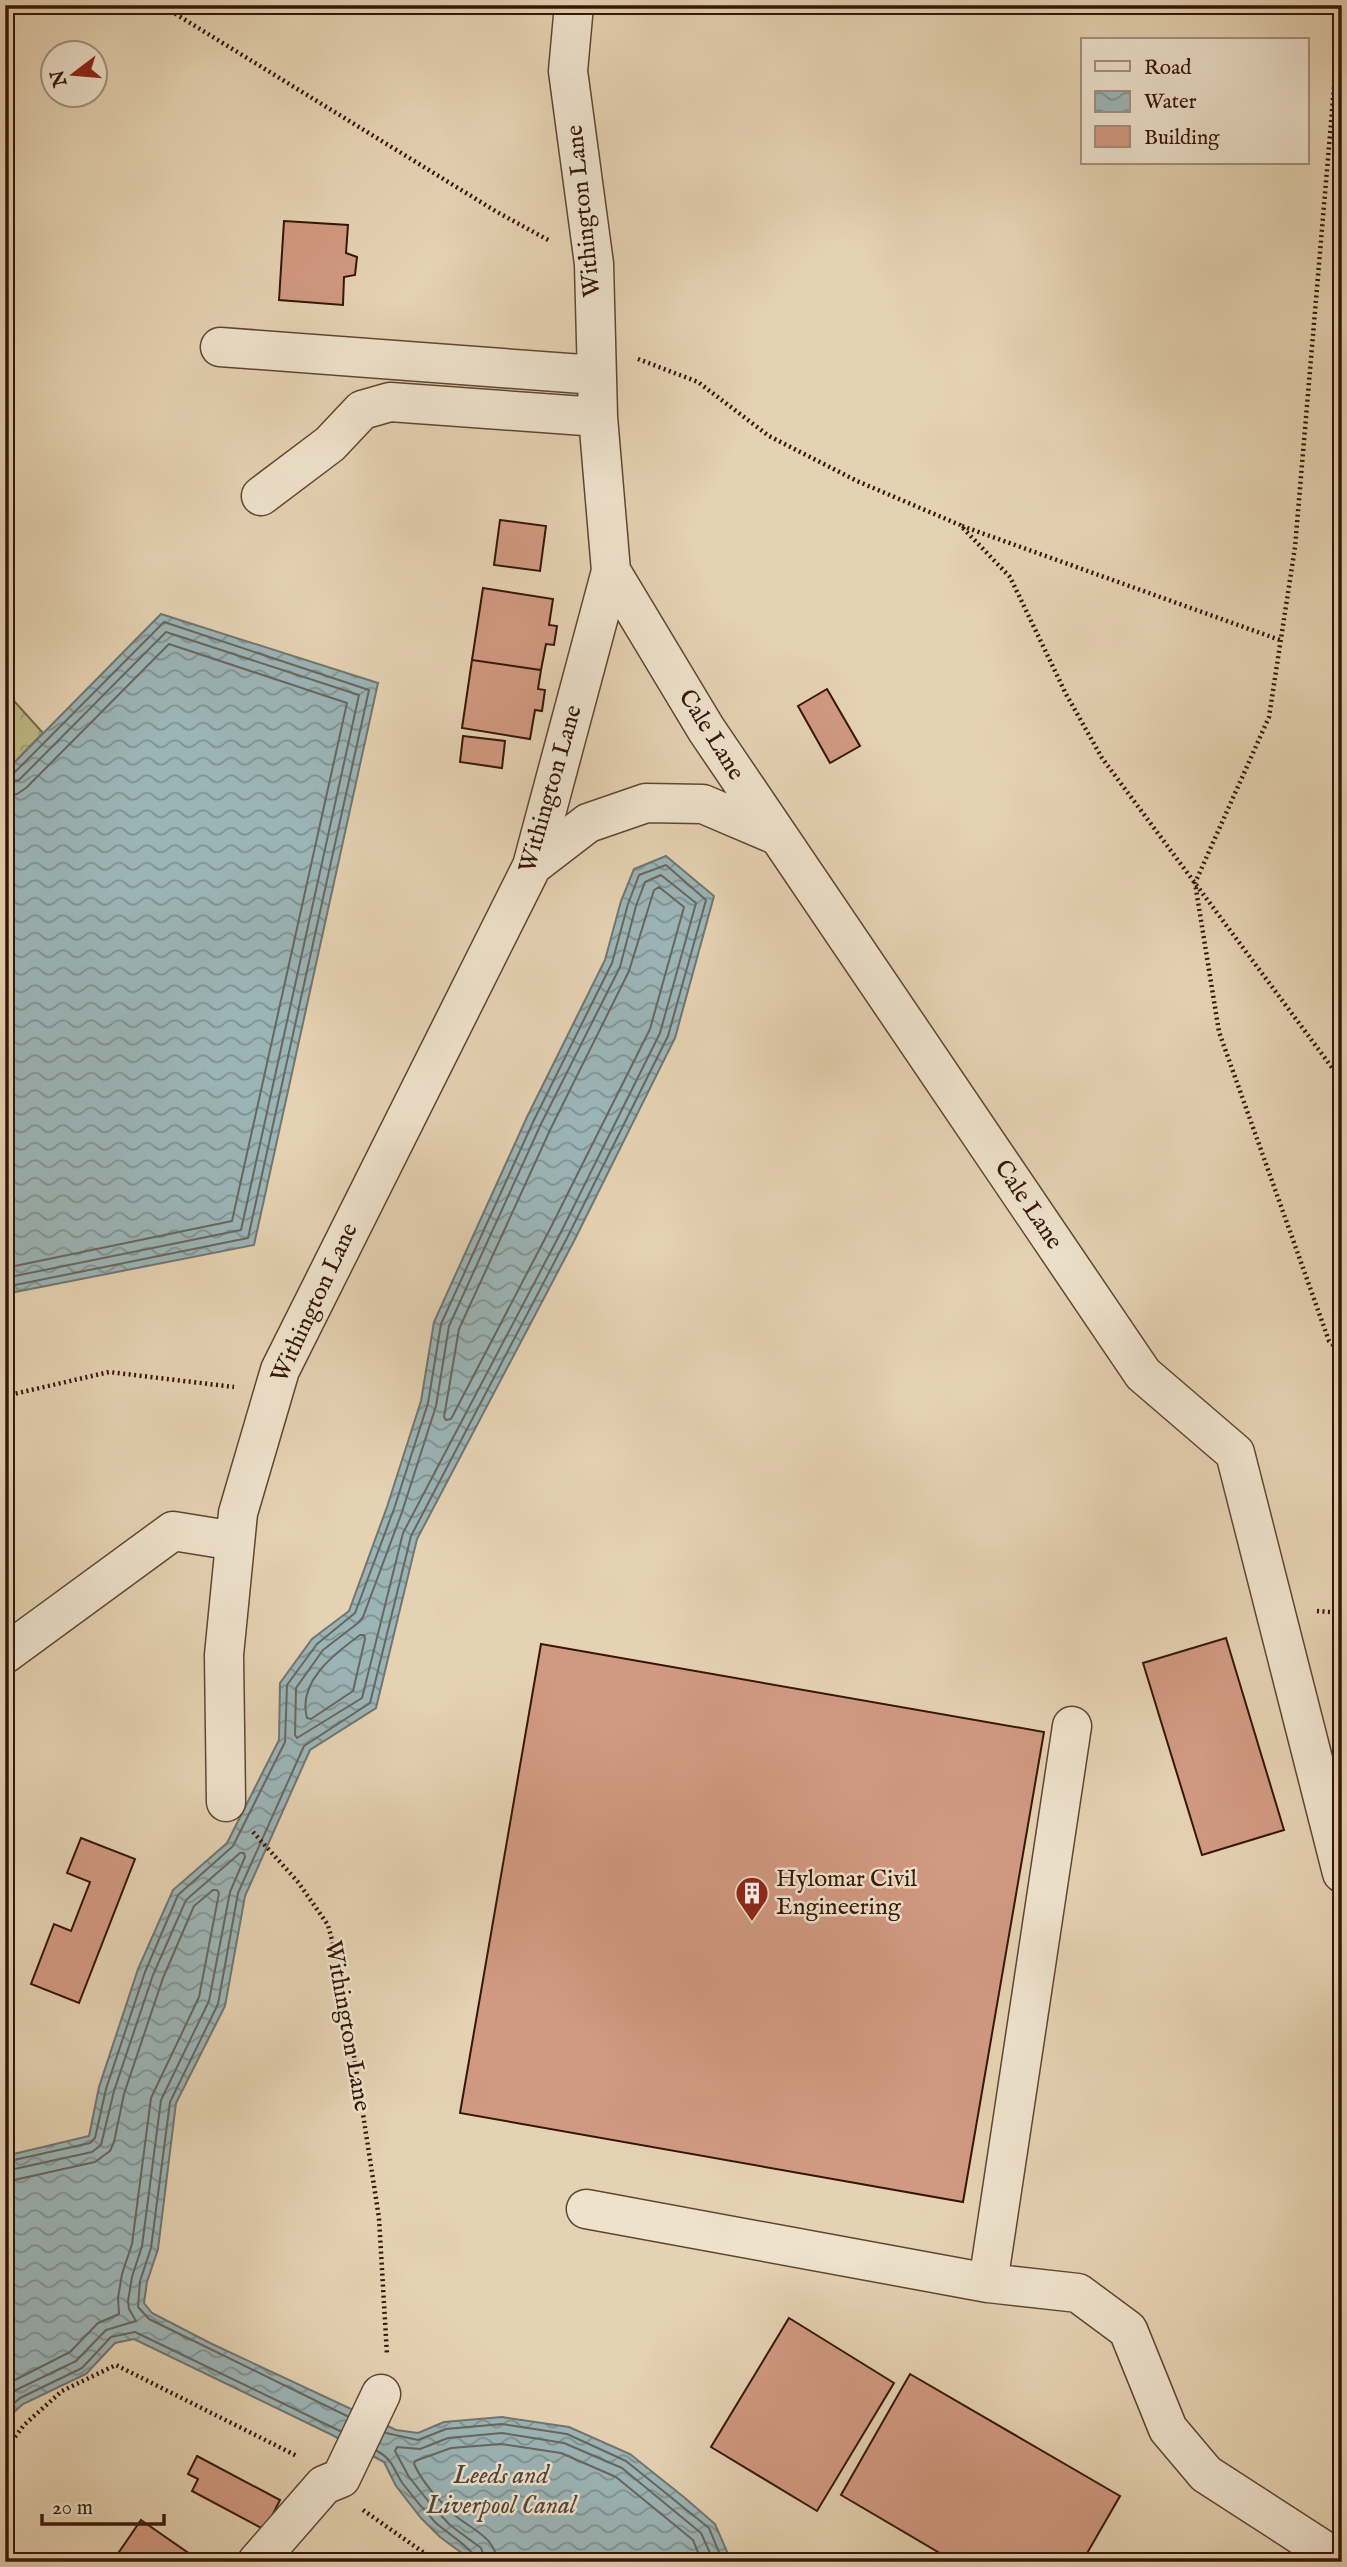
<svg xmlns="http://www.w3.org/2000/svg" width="1347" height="2567" font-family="'IM FELL English',serif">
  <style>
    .forest { fill: url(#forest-crowns); stroke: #796847; stroke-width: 2 }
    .water { fill: url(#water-waves); stroke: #727571; stroke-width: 2 }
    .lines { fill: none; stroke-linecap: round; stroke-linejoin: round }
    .shore { stroke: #68665f; stroke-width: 2 }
    .building { fill: #d29982; stroke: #351607; stroke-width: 2 }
    .minor-casing { stroke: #614532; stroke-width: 41 }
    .path { stroke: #351607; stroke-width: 4.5; stroke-dasharray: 2 3.5; stroke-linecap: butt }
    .minor { stroke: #eee2cd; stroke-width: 38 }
    .labels { text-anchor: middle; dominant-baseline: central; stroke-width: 5; stroke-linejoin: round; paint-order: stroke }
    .street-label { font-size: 24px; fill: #351607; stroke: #eee2cd }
    .poi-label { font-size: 24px; fill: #351607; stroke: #eee2cd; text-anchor: start }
    .water-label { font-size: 26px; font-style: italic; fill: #54463c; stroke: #eee2cd }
  </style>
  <defs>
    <pattern id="forest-crowns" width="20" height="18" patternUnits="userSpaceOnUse" patternTransform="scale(1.75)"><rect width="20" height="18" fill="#bdba87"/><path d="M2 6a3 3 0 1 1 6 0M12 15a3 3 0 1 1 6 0" fill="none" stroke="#a39f73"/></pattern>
    <pattern id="water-waves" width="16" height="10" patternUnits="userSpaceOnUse" patternTransform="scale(1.75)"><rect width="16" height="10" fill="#9bb5b7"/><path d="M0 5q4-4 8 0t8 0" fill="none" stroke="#7f9293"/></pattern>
  </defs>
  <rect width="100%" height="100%" fill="#e5d2b2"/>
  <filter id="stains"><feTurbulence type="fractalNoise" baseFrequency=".00286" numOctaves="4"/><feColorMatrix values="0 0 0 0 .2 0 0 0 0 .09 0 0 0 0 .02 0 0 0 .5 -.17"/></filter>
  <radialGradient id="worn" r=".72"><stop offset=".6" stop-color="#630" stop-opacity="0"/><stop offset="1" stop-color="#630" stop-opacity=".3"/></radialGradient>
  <path class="forest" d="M 5,691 L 43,733 L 5,772 Z"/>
  <path class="water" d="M 161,614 L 378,683 L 254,1245 L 5,1294 L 5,772 Z
    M 666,856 L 714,896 L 675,1038 L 574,1241 L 417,1539 L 376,1708 L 310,1750 L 245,1896 L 225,2006 L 176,2103 L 158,2249 L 147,2282 L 144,2303 L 152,2313 L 210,2343 L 396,2430 L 418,2433 L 444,2422 L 502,2417 L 569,2427 L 630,2454 L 685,2498 L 715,2524 L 728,2554 L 757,2560 L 795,2559 L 800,2562 L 474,2562 L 440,2537 L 421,2518 L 396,2486 L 384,2462 L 330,2434 L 134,2339 L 115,2343 L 86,2374 L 23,2404 L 5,2420 L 5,2156 L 89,2136 L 99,2087 L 138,1969 L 173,1890 L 227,1843 L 279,1740 L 280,1683 L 312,1639 L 349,1611 L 387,1507 L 421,1401 L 434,1322 L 527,1117 L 605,960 L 621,901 L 634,869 Z"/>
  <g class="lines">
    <path class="shore" d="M 5,776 L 13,774 L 164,622 L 369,690 L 248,1238 L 5,1287
      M 5,785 L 19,780 L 166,632 L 359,695 L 241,1230 L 5,1278
      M 5,795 L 17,794 L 26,788 L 169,644 L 347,703 L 232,1221 L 5,1268
      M 661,875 L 696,903 L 660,1033 L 560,1234 L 403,1533 L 362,1698 L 297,1738 L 295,1735 L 296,1688 L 323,1650 L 358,1623 L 363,1617 L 402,1512 L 436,1406 L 449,1326 L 541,1124 L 620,967 L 636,906 L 645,882 Z
      M 659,887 L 684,907 L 650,1029 L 550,1229 L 451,1419 L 446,1420 L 444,1417 L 459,1329 L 551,1128 L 629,971 L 654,890 Z
      M 360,1635 L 364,1635 L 365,1639 L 353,1691 L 311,1719 L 307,1718 C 297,1682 334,1654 360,1635 Z
      M 5,2162 L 90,2143 L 95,2138 L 106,2089 L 145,1972 L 178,1895 L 233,1846 L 285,1742 L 287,1685 L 317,1644 L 355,1613 L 394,1509 L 428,1403 L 441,1324 L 534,1120 L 612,963 L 628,904 L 639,875 L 666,865 L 706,900 L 668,1036 L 567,1238 L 411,1536 L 370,1703 L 304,1746 L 238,1893 L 218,2004 L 170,2102 L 151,2248 L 140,2281 L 138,2307 L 149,2319 L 347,2416
      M 5,2171 L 92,2152 L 101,2145 L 114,2091 L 153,1975 L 186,1900 L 240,1853 L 244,1853 L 245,1857 L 230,1892 L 209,2001 L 161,2100 L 142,2246 L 132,2277 L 128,2301 L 129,2309 L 136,2321 L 106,2330 L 76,2361 L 16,2390 L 5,2399
      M 5,2182 L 95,2162 L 110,2151 L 114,2142 L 124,2094 L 163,1978 L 194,1906 L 213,1890 L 217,1890 L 219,1893 L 199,1997 L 151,2098 L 132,2244 L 122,2274 L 118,2298 L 119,2314 L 98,2323 L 70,2352 L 5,2385
      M 5,2411 L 20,2398 L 82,2368 L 111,2337 L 135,2332 L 340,2431
      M 386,2433 L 418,2440 L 446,2429 L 502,2424 L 567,2434 L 626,2461 L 709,2528 L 721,2557 L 731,2562
      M 377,2451 C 393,2459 394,2471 403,2484 C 413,2497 424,2510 435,2522 C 445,2532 476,2550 477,2562
      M 486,2562 L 481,2548 L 450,2525 L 433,2507 L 409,2477 L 395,2451 L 397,2447 L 420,2449 L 448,2438 L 502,2433 L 564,2443 L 622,2468 L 701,2533 L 714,2562
      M 497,2562 C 496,2538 473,2530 457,2517 C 441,2503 423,2483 414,2464 L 415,2461 L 451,2448 L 501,2444 L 561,2453 L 616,2477 L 693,2540 L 702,2562"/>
  </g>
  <path class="building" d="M 284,221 L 348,225 L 346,253 L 357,257 L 355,275 L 344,277 L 343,305 L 279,300 Z
    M 500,520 L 546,526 L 540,571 L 494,565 Z
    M 483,588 L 553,599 L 549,625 L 557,626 L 554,645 L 546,644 L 541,670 L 472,660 Z
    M 472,660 L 541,670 L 538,689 L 545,690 L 542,711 L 535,710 L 530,739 L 462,728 Z
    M 827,689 L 860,746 L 830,763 L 798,706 Z
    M 463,736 L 505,741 L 502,768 L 460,762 Z
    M 1226,1638 L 1284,1830 L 1202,1855 L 1143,1663 Z
    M 541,1644 L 1044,1732 L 963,2202 L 460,2113 Z
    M 81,1838 L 135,1859 L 79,2003 L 31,1984 L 54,1924 L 71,1931 L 90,1882 L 67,1873 Z
    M 789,2318 L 894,2383 L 817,2511 L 711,2447 Z
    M 910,2374 L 1120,2496 L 1082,2562 L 955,2562 L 841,2495 Z
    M 197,2456 L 280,2500 L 265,2530 L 192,2491 L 198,2479 L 188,2474 Z
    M 141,2520 L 200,2561 L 199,2562 L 133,2562 L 119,2552 Z"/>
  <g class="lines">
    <defs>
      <path id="minor" d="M 220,347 L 596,375
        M 261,496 L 330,444 L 362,410 L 390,402 L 598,417
        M 611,571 L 706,729 L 1143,1374 L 1235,1453 L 1342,1873
        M 532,866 L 588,823 L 646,803 L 703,804 L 776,835
        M 5,1654 L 173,1531 L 235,1541
        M 226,1802 L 224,1655 L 238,1513 L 280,1370 L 532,866 L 611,571 L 598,417 L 594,264 L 568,71 L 574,5
        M 586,2209 L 988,2283 L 1078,2293 L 1128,2330 L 1168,2429 L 1206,2474 L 1342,2562
        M 988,2283 L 1072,1726
        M 257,2562 L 324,2485 L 341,2478 L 381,2394"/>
    </defs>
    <use href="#minor" class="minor-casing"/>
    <path class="path" d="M 161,5 L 497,212 L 550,241
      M 1341,5 L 1295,547 L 1269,717 L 1195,883 L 1219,1032 L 1329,1341 L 1342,1353
      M 638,359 L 698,382 L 769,436 L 857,481 L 960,525 L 1010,577 L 1066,694 L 1102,758 L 1342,1081
      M 962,526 L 1280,640
      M 5,1396 L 109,1372 L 234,1387
      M 1317,1611 L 1342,1613
      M 253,1832 L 298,1882 L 328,1925 L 342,1978 L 379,2218 L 387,2355
      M 5,2450 L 24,2425 L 62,2391 L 116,2365 L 297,2456
      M 363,2510 L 437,2562"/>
    <use href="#minor" class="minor"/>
  </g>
  <defs>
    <symbol id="building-pin" viewBox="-11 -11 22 30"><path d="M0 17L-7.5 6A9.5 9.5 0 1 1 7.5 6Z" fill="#8f2418" stroke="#eee2cd"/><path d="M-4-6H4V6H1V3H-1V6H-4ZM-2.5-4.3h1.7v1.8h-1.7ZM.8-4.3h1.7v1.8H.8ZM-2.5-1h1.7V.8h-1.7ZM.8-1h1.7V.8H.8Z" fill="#fff"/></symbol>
  </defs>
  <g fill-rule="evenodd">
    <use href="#building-pin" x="733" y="1874" width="38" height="52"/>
  </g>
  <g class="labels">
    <g class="street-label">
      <text transform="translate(584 211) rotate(-96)">Withington Lane</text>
      <text transform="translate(711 735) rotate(58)">Cale Lane</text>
      <text transform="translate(551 789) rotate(-74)">Withington Lane</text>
      <text transform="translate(1028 1205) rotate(56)">Cale Lane</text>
      <text transform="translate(315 1303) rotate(-65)">Withington Lane</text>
      <text transform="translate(347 2026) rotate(80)">Withington Lane</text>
    </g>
    <g class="poi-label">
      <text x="776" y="1879">Hylomar Civil<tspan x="776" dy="28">Engineering</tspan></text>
    </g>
    <g class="water-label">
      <text x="501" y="2475">Leeds and<tspan x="501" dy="30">Liverpool Canal</tspan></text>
    </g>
  </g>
  <rect width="1347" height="2567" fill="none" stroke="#e5d2b2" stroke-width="28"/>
  <rect x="7" y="7" width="1333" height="2553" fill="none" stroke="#351607" stroke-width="3.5"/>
  <rect x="14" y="14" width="1319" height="2539" fill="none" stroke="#351607" stroke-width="2"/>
  <rect x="1081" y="38" width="228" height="126" fill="#eee2cd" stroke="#a4907e" stroke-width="2"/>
  <rect x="1095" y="61" width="35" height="10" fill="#eee2cd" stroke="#a4907e" stroke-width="2"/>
  <text x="1144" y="74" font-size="21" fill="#351607">Road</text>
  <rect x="1095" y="91" width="35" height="21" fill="url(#water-waves)" stroke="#a4907e" stroke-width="2"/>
  <text x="1144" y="108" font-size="21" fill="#351607">Water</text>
  <rect x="1095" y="126" width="35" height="21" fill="#d29982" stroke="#a4907e" stroke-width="2"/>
  <text x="1144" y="144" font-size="21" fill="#351607">Building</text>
  <g transform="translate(74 74) rotate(254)"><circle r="33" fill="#eee2cd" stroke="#a4907e" stroke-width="2"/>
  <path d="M0-5L12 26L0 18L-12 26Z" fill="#8f2418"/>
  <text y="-10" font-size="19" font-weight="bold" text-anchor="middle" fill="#351607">N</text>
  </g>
  <path d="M42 2514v10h122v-10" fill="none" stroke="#351607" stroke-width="3.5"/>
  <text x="52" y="2514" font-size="21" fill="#351607" stroke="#eee2cd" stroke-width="5" paint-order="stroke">20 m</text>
  <rect width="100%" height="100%" filter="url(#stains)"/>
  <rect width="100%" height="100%" fill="url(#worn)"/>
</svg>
